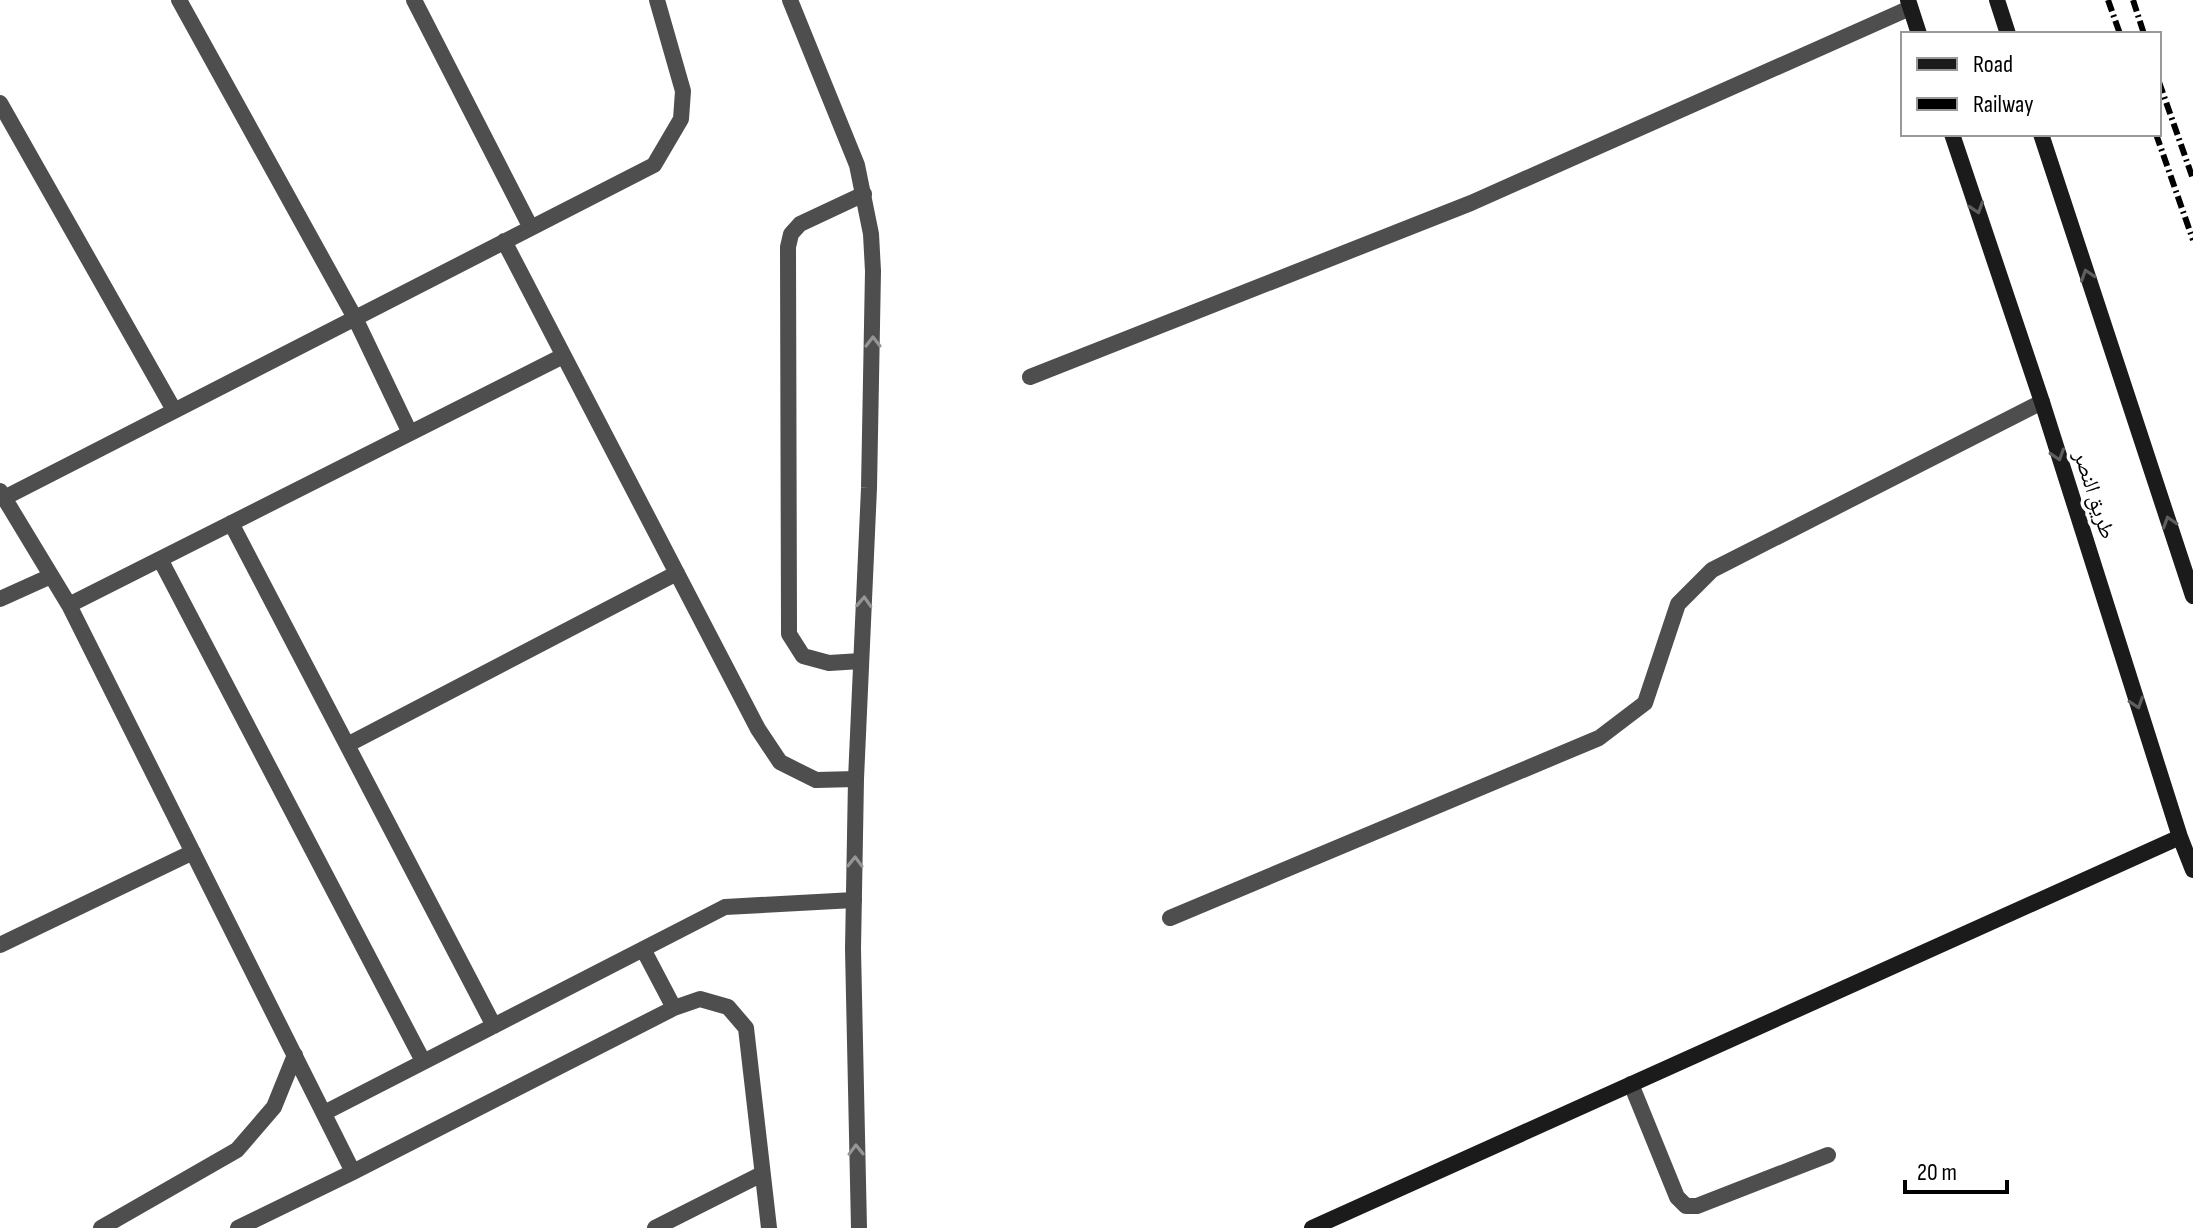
<svg xmlns="http://www.w3.org/2000/svg" width="2193" height="1228" font-family="'Sofia Sans Condensed','Noto Naskh Arabic',sans-serif">
  <style>
    .lines { fill: none; stroke-linecap: round; stroke-linejoin: round }
    .service { stroke: #4e4e4e; stroke-width: 16 }
    .minor { stroke: #4e4e4e; stroke-width: 16 }
    .secondary { stroke: #1b1b1b; stroke-width: 16 }
    .rail { stroke: #000; stroke-width: 6; stroke-dasharray: 12 4 2 4; stroke-linecap: butt }
    .oneway { stroke: #5f5f5f }
    .oneway2 { stroke: #959595 }
    .labels { text-anchor: middle; dominant-baseline: central; stroke-width: 7; stroke-linejoin: round; paint-order: stroke }
    .street-label { font-size: 22px; fill: #000; stroke: #fff }
  </style>
  <rect width="100%" height="100%" fill="#fff"/>
  <g class="lines">
    <path class="service" d="M179 0 355 318 410 433
      M414 0 531 228
      M0 103 174 410
      M504 241 758 729 780 762 816 780 856 779
      M1030 377 1471 203 1910 8
      M0 491 69 605 353 1172
      M4 498 654 165 681 119 683 91 657 0
      M231 523 494 1026
      M160 559 423 1061
      M0 599 51 576
      M69 605 563 356
      M861 661 829 663 803 656 789 634 788 247 791 234 800 224 864 194
      M347 745 677 573
      M1170 918 1599 738 1645 703 1678 604 1712 570 2042 402
      M0 945 193 852
      M643 949 674 1008
      M1631 1084 1677 1197 1686 1206H1697L1828 1155
      M324 1113 725 907 854 900
      M101 1228 237 1150 274 1107 295 1055
      M238 1228 353 1172 674 1008 700 999 728 1007 746 1028 769 1228
      M655 1228 762 1174"/>
    <path class="minor" d="M790 0 857 165 871 234 873 271 869 488 856 779 853 949 859 1228"/>
    <path class="secondary" d="M1908 0 1919 34
      M1997 0 2008 34
      M1952 134 2042 402 2180 837 2193 870
      M2041 134 2193 596
      M1312 1228 2180 837"/>
    <path class="rail" d="M2108 0 2120 34
      M2133 0 2144 34
      M2159 82 2193 179
      M2156 134 2193 240"/>
  </g>
  <defs><path id="oneway-chevron" d="M-2-3.5L2.5 0L-2 3.5" fill="none" stroke-width="1.6" stroke-linecap="round" stroke-linejoin="round" transform="scale(2)"/></defs>
  <g class="oneway">
    <use href="#oneway-chevron" transform="translate(1977 208) rotate(72)"/>
    <use href="#oneway-chevron" transform="translate(2087 275) rotate(-108)"/>
    <use href="#oneway-chevron" transform="translate(2058 455) rotate(72)"/>
    <use href="#oneway-chevron" transform="translate(2169 522) rotate(-108)"/>
    <use href="#oneway-chevron" transform="translate(2137 703) rotate(72)"/>
  </g>
  <g class="oneway2">
    <use href="#oneway-chevron" transform="translate(873 342) rotate(-90)"/>
    <use href="#oneway-chevron" transform="translate(864 602) rotate(-87)"/>
    <use href="#oneway-chevron" transform="translate(855 862) rotate(-89)"/>
    <use href="#oneway-chevron" transform="translate(856 1150) rotate(-91)"/>
  </g>
  <g class="labels">
    <g class="street-label">
      <text transform="translate(2094 495) rotate(72)">طريق النصر</text>
    </g>
  </g>
  <rect x="1901" y="32" width="260" height="104" fill="#ffffff" stroke="#999999" stroke-width="2"/>
  <rect x="1917" y="58" width="40" height="12" fill="#1b1b1b" stroke="#999999" stroke-width="2"/>
  <text x="1973" y="72" font-size="24" fill="#000000">Road</text>
  <rect x="1917" y="98" width="40" height="12" fill="#000000" stroke="#999999" stroke-width="2"/>
  <text x="1973" y="112" font-size="24" fill="#000000">Railway</text>
  <path d="M1905 1180v12h102v-12" fill="none" stroke="#000000" stroke-width="4"/>
  <text x="1917" y="1180" font-size="24" fill="#000000" stroke="#ffffff" stroke-width="6" paint-order="stroke">20 m</text>
</svg>
